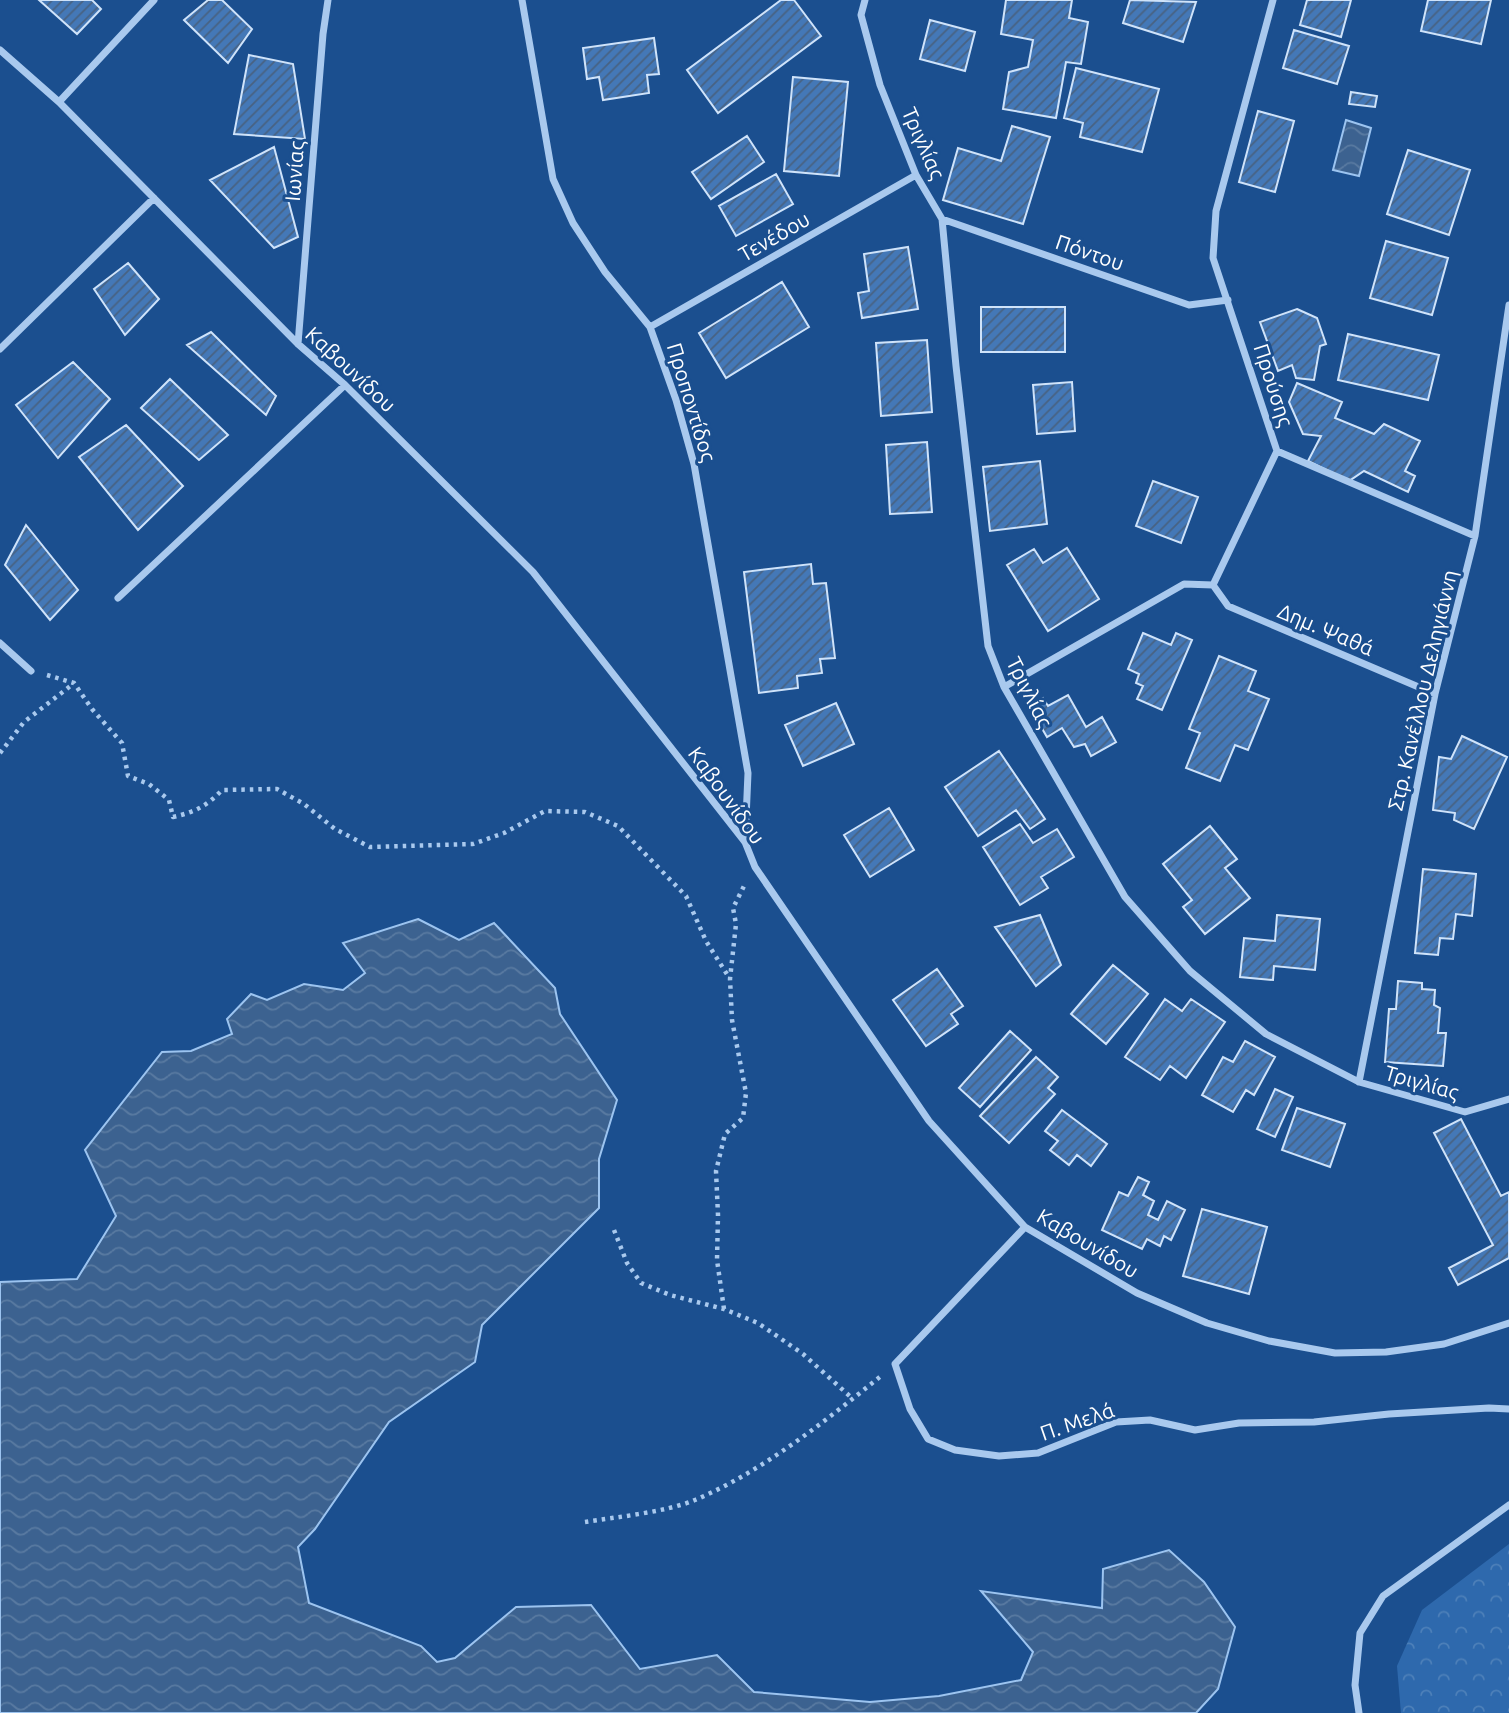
<svg xmlns="http://www.w3.org/2000/svg" width="1509" height="1713" font-family="Ubuntu,sans-serif">
  <style>
    .forest { fill: url(#forest-crowns) }
    .water { fill: url(#water-waves); stroke: #9cc4f0; stroke-width: 2 }
    .building { fill: url(#building-hatch); stroke: #cfe3fa; stroke-width: 2 }
    .lines { fill: none; stroke-linecap: round; stroke-linejoin: round }
    .path { stroke: #a9c9ee; stroke-width: 4.5; stroke-dasharray: 3.5 5; stroke-linecap: butt }
    .street { stroke: #a9c9ee; stroke-width: 7 }
    .labels { text-anchor: middle; dominant-baseline: central; stroke-width: 6; stroke-linejoin: round; paint-order: stroke }
    .street-label { font-size: 21px; fill: #fff; stroke: #1b4f8f }
  </style>
  <defs>
    <pattern id="forest-crowns" width="20" height="18" patternUnits="userSpaceOnUse" patternTransform="scale(1.75)"><rect width="20" height="18" fill="#2e69ad"/><path d="M2 6a3 3 0 1 1 6 0M12 15a3 3 0 1 1 6 0" fill="none" stroke="#4d80b9"/></pattern>
    <pattern id="water-waves" width="16" height="10" patternUnits="userSpaceOnUse" patternTransform="scale(1.75)"><rect width="16" height="10" fill="#3c6290"/><path d="M0 5q4-4 8 0t8 0" fill="none" stroke="#597aa1"/></pattern>
    <pattern id="building-hatch" width="6" height="6" patternUnits="userSpaceOnUse" patternTransform="scale(1.75)"><rect width="6" height="6" fill="#4478b7"/><path d="M-1 1l2-2M0 6l6-6M5 7l2-2" fill="none" stroke="#486282"/></pattern>
  </defs>
  <rect width="100%" height="100%" fill="#1b4f8f"/>
  <path class="forest" d="M1509 1544V1713H1401L1397 1666 1422 1610Z"/>
  <path class="water" d="M1346 120 1371 128 1359 176 1333 170Z
    M418 919 459 940 494 923 555 988 560 1014 617 1100 599 1159V1208L482 1325 475 1362 389 1422 315 1529 298 1547 309 1603 421 1646 437 1662 455 1658 516 1607 591 1605 640 1669 717 1655 754 1692 870 1702 939 1696 1021 1680 1033 1652 981 1591 1102 1608 1103 1569 1169 1550 1204 1582 1235 1627 1218 1689 1196 1713H0V1282L77 1279 116 1216 85 1150 162 1052 191 1051 232 1034 227 1019 251 994 267 1000 304 984 343 990 365 973 343 943Z"/>
  <path class="building" d="M39 0H92L101 9 77 34Z
    M208 0H222L252 29 228 63 184 20Z
    M781 0H794L821 36 718 113 687 70Z
    M1006 0H1072L1069 18 1088 22 1081 64 1066 62 1056 118 1003 109 1009 72 1028 67 1033 40 1001 34Z
    M1130 0 1196 2 1183 42 1123 23Z
    M1307 0H1351L1341 37 1300 25Z
    M1428 0H1491L1481 44 1421 31Z
    M930 20 975 32 965 71 920 59Z
    M1294 30 1349 46 1337 84 1283 68Z
    M654 38 659 74 647 75 649 93 603 100 599 77 587 79 583 48Z
    M249 55 293 64 305 139 234 134Z
    M1076 68 1159 89 1142 152 1080 137 1083 123 1064 118Z
    M793 77 848 82 839 176 784 171Z
    M1351 92 1377 96 1375 107 1349 104Z
    M1258 111 1294 121 1275 192 1239 182Z
    M1012 126 1050 137 1023 224 943 200 958 148 1001 161Z
    M747 136 764 162 711 199 692 172Z
    M274 147 298 237 274 248 210 180Z
    M1408 150 1470 170 1449 235 1387 214Z
    M776 174 793 204 736 236 719 206Z
    M1386 241 1448 258 1432 315 1370 298Z
    M908 247 918 309 862 318 858 293 869 291 864 254Z
    M128 263 159 299 125 335 94 289Z
    M782 282 809 327 726 378 699 333Z
    M981 307H1065V352H981Z
    M1297 309 1317 318 1326 344 1320 346 1314 380 1296 378 1292 365 1278 371 1260 322Z
    M211 332 276 396 266 415 187 345Z
    M1348 334 1439 355 1428 400 1338 380Z
    M927 340 932 412 881 416 876 343Z
    M73 362 110 399 58 458 16 405Z
    M170 379 228 435 199 460 141 408Z
    M1072 382 1075 431 1037 434 1033 385Z
    M1297 383 1342 402 1335 418 1374 434 1384 424 1420 441 1405 471 1415 476 1408 492 1364 471 1349 481 1308 461 1321 436 1303 434 1289 402Z
    M126 425 183 486 138 530 79 457Z
    M927 442 932 512 890 514 886 445Z
    M1040 461 1047 524 990 531 983 467Z
    M1153 481 1198 497 1181 543 1136 526Z
    M26 525 78 590 50 620 5 565Z
    M1067 548 1099 599 1048 631 1007 565 1034 549 1043 563Z
    M811 564 813 584 826 583 835 658 820 659 822 673 797 676 798 688 759 693 744 572Z
    M1143 633 1171 645 1176 633 1192 640 1162 710 1137 699 1143 686 1136 683 1139 674 1128 669Z
    M1219 656 1256 671 1248 691 1269 699 1248 750 1235 745 1220 781 1186 768 1200 733 1189 729Z
    M1068 695 1086 727 1102 717 1116 742 1091 756 1085 744 1074 747 1062 728 1047 737 1029 706 1043 698 1048 706Z
    M836 703 854 744 803 766 785 725Z
    M1462 736 1507 757 1474 829 1454 820 1455 813 1433 810 1439 757 1451 759Z
    M999 751 1045 819 1030 829 1016 810 978 836 945 787Z
    M889 808 914 850 870 877 844 835Z
    M1020 824 1033 843 1057 829 1074 857 1041 877 1048 888 1020 905 983 847Z
    M1210 826 1237 859 1225 868 1250 898 1205 934 1183 907 1192 900 1163 864Z
    M1423 869 1476 874 1472 916 1456 914 1453 939 1440 938 1438 955 1415 953Z
    M1040 915 1061 965 1036 986 995 927Z
    M1277 915 1320 919 1315 970 1274 966 1273 980 1240 977 1244 938 1275 941Z
    M1113 965 1148 994 1106 1044 1071 1014Z
    M937 969 963 1006 951 1014 958 1024 926 1046 893 1000Z
    M1398 981 1422 983V989L1435 990 1434 1005 1440 1008 1438 1033H1446L1443 1066 1385 1062 1389 1009H1396Z
    M1165 999 1182 1011 1191 999 1225 1022 1186 1078 1170 1066 1160 1080 1125 1057Z
    M1010 1031 1031 1050 980 1107 959 1088Z
    M1245 1041 1275 1057 1254 1095 1246 1090 1233 1112 1202 1095 1223 1057 1233 1062Z
    M1036 1057 1058 1077 1048 1088 1055 1094 1009 1143 980 1116Z
    M1275 1089 1293 1097 1275 1137 1257 1129Z
    M1297 1108 1345 1124 1330 1167 1282 1150Z
    M1062 1110 1107 1144 1091 1166 1077 1155 1069 1165 1050 1150 1058 1141 1045 1131Z
    M1461 1119 1501 1196 1509 1192V1258L1458 1285 1449 1268 1493 1245 1434 1133Z
    M1138 1177 1149 1182 1143 1195 1154 1201 1148 1215 1158 1220 1167 1201 1185 1210 1171 1240 1164 1236 1160 1246 1147 1239 1142 1249 1102 1230 1119 1192 1128 1196Z
    M1202 1209 1267 1227 1249 1294 1183 1276Z"/>
  <g class="lines">
    <path class="path" d="M47 675 74 683 92 709 122 743 128 776 149 784 169 800 173 817C195 812 207 806 222 790L277 789 304 804 335 829 370 847 473 844 504 833 545 811 585 812 618 826 686 896 706 941 730 979
      M0 753 24 722 73 684
      M614 1230 627 1263 641 1283 670 1295 724 1309 758 1323 803 1354 853 1399
      M724 1309 717 1260 718 1215 716 1171 725 1134 743 1118 746 1093 732 1020 730 979 736 924 733 908 745 884
      M585 1522C617 1517 666 1512 695 1500 763 1471 824 1422 881 1376"/>
    <path class="street" d="M522 0 553 179 573 223 605 272 650 327 676 400 694 464 748 773 745 842
      M865 0 861 15 880 85 916 175 942 219 956 366 988 646 1004 687 1125 897 1190 971 1266 1034 1359 1082 1465 1112 1509 1099
      M0 50 59 102 298 344 345 385 533 572 745 842 755 867 929 1121 1025 1227 1137 1293 1207 1323 1269 1341 1335 1353 1386 1352 1444 1344 1509 1323
      M59 102 154 0
      M942 219 1189 305 1228 300
      M650 327 916 175
      M298 344 323 34 328 0
      M0 349 154 198
      M1277 451 1475 536
      M1213 585 1228 606 1435 694
      M118 598 345 385
      M0 643 31 671
      M1004 687 1184 584 1213 585 1277 451 1213 258 1216 211 1273 0
      M1359 1082 1435 694 1475 536 1509 305
      M1025 1227 895 1364 910 1409 928 1439 955 1450 999 1456 1038 1453 1116 1422 1150 1420 1195 1430 1239 1423 1314 1422 1389 1414 1489 1408 1509 1409
      M1359 1713 1355 1685 1360 1633 1383 1596 1509 1505"/>
  </g>
  <g class="labels">
    <g class="street-label">
      <text transform="translate(924 143) rotate(66)">Τριγλίας</text>
      <text transform="translate(294 171) rotate(-86)">Ιωνίας</text>
      <text transform="translate(774 236) rotate(-30)">Τενέδου</text>
      <text transform="translate(1090 252) rotate(19)">Πόντου</text>
      <text transform="translate(351 369) rotate(43)">Καβουνίδου</text>
      <text transform="translate(1274 385) rotate(72)">Προύσης</text>
      <text transform="translate(692 402) rotate(73)">Προποντίδος</text>
      <text transform="translate(1326 629) rotate(23)">Δημ. Ψαθά</text>
      <text transform="translate(1422 690) rotate(-77)">Στρ. Κανέλλου Δεληγιάννη</text>
      <text transform="translate(1030 692) rotate(63)">Τριγλίας</text>
      <text transform="translate(727 795) rotate(54)">Καβουνίδου</text>
      <text transform="translate(1422 1082) rotate(16)">Τριγλίας</text>
      <text transform="translate(1088 1243) rotate(31)">Καβουνίδου</text>
      <text transform="translate(1077 1421) rotate(-19)">Π. Μελά</text>
    </g>
  </g>
</svg>
